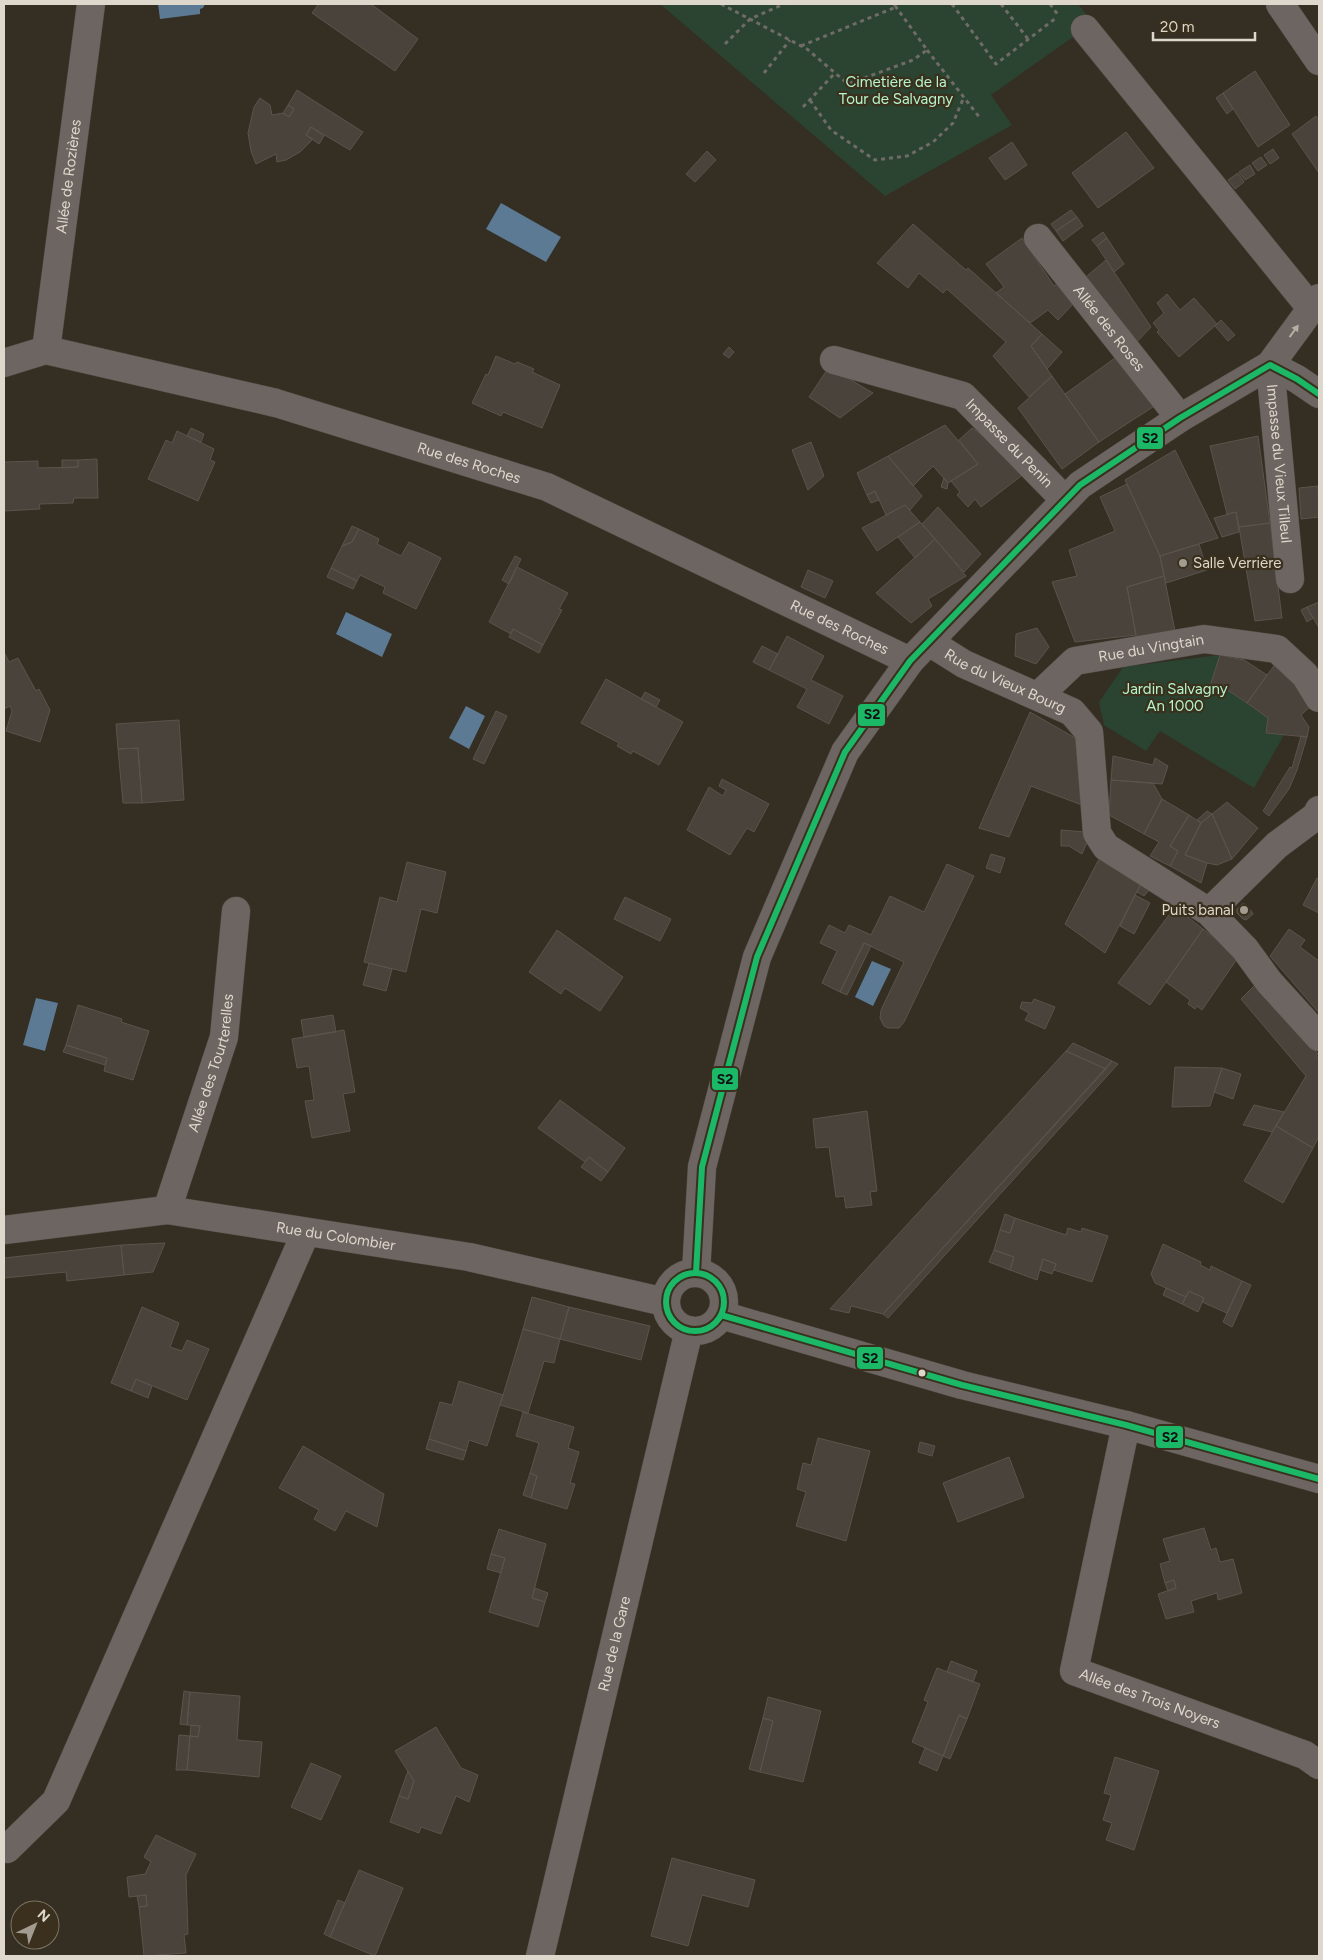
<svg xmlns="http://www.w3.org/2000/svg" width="1323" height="1960" font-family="Figtree,sans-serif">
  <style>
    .green { fill: #2a4431 }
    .water { fill: #5c7a93 }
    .building { fill: #49433b; stroke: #5a544c }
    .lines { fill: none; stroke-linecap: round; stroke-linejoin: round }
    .minor-casing { stroke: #514c43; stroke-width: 29 }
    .path { stroke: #706b67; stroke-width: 3; stroke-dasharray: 4 4; stroke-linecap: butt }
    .minor { stroke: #6d6562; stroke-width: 28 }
    .bus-1-casing { stroke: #3a301d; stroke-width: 10 }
    .bus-1 { stroke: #1ab867; stroke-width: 6 }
    .oneway { fill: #b6afa6 }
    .poi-dot { fill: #a29c90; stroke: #3a301d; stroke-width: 2 }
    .bus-dot { fill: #ded7cb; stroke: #3a301d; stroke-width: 2 }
    .labels { text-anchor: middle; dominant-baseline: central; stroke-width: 4.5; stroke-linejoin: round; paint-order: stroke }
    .park-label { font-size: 15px; fill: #b4f5c9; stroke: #3a301d }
    .street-label { font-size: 15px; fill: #ded7cb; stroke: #3a301d }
    .poi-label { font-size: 15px; fill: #ded7cb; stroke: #3a301d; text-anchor: start }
    .line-badge { stroke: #3a301d; stroke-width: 2 }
    .pale-badge-label { font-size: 14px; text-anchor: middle; font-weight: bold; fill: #111 }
  </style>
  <rect width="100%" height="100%" fill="#342e23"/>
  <path class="green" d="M660 4H1078L1093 23 991 95 1012 125 885 196Z
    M1220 655 1210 686 1229 691 1268 718 1266 733 1284 735 1254 788 1160 731 1146 751 1104 725 1099 702 1123 667Z"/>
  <path class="water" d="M158 4H205L203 8 200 9V14L160 19Z
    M501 203 561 237 546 262 486 229Z
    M346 612 392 634 382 657 336 634Z
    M466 706 485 716 469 749 449 738Z
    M872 961 891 969 873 1006 855 997Z
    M36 998 58 1003 45 1051 23 1045Z"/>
  <path class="building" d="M316 4H371L418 39 395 71 312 13 318 5Z
    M1255 71 1290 125 1258 147 1223 93Z
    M297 90 363 132 350 150 311 127 306 135 313 139 300 152 286 160 277 162 276 154 256 164 251 151 248 133 254 107 260 98 270 105 272 115 283 113 289 117 294 109 288 105Z
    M1223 93 1233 109 1227 114 1216 98Z
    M288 105 294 109 289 117 283 113Z
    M1316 116 1319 120V173L1292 134Z
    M311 127 324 136 319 144 306 135Z
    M1126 132 1154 168 1098 208 1072 173Z
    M1012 142 1027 165 1005 180 989 158Z
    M1273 149 1279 158 1270 164 1264 155Z
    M707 151 716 160 695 182 686 174Z
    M1261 157 1267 165 1258 171 1252 163Z
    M1250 165 1255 174 1245 180 1239 172Z
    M1238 173 1244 182 1235 189 1228 180Z
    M1071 210 1077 217 1056 231 1051 224Z
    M1077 217 1083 226 1063 241 1056 231Z
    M913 224 966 270 968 268 1042 334 1031 346 1052 376 1029 397 993 356 1006 342 947 289 943 293 919 273 908 288 877 263Z
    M1103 232 1107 238 1097 246 1092 240Z
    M1022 238 1054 286 1058 283 1075 302 1058 320 1048 310 1030 323 996 293 1004 287 986 264Z
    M1107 238 1124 264 1114 272 1097 246Z
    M1106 260 1151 327 1134 345 1081 281Z
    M1167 294 1180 310 1194 298 1217 324 1179 357 1157 332 1159 330 1153 323 1164 313 1157 303Z
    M1221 320 1235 335 1228 341 1215 326Z
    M1042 334 1062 352 1047 369 1031 346Z
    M729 347 734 352 729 358 723 354Z
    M1122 353 1162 401 1099 442 1065 394Z
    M496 356 515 364 517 362 534 369 532 372 560 385 542 428 503 412 501 416 472 403 486 374 488 375Z
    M829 367 873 393 840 418 809 397Z
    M1052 376 1099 442 1062 469 1018 408Z
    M945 425 978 464 948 483 933 466 913 486 888 456Z
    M191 428 204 434 201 442 187 436Z
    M972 428 1007 452 1025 473 981 507 975 499 968 507 957 495 960 492 951 481 978 464 959 440Z
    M177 431 214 449 210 460 215 462 198 501 148 479 166 440 172 443Z
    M1258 436 1270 523 1239 527 1236 512 1227 514 1210 446Z
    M811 442 824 476 808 490 792 450Z
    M1175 450 1218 538 1160 556 1125 480Z
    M888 456 922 496 910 510 905 505 886 515 875 491 867 495 857 473Z
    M97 459 98 498H74L73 503 39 504 40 509 4 511V462L38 461V468L78 467V460Z
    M62 460H78V467L62 468Z
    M944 478 948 483 947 489 941 487Z
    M1127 484 1160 556 1164 576 1127 587 1136 635 1075 642 1052 582 1077 576 1069 550 1115 531 1100 497Z
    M1318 486 1319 517 1301 519 1299 488Z
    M875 491 879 500 871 503 867 495Z
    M905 505 920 522 877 551 862 528Z
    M938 507 981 554 964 572 922 524Z
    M1236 512 1239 532 1222 537 1214 518Z
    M920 522 935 539 915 558 898 537Z
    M1270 523 1282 618 1255 621 1239 527Z
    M352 526 359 529 352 542 342 546Z
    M359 529 379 539 377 544 401 556 409 542 441 558 416 609 383 593 385 587 360 575 357 581 331 568 342 546 352 542Z
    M935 539 966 576 928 599 932 606 911 623 876 593Z
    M1199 544 1207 570 1166 583 1160 556Z
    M515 556 521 559 509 584 502 580Z
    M517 567 568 593 559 609 562 610 543 645 513 629 511 634 489 622Z
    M331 568 357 581 353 589 327 577Z
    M808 570 833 581 825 598 801 587Z
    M1164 576 1175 631 1137 640 1127 587Z
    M1319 602V628L1307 607Z
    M1307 607 1313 618 1307 622 1301 610Z
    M1037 628 1049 647 1036 664 1015 656 1016 634Z
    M513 629 543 645 539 653 509 637Z
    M787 636 824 656 811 680 843 696 829 724 797 707 807 689 769 670Z
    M762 646 778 654 769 670 753 662Z
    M4 652 9 662 18 658 36 691 39 689 50 710 40 742 6 731 12 711 10 706 4 709Z
    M1220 655 1244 660 1267 675 1247 703 1229 691 1210 686Z
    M1276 663 1296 681 1312 705 1301 715 1309 727 1307 737 1266 733 1268 718 1247 703Z
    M606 679 683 722 659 765 633 751 631 754 617 746 619 743 581 723Z
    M645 692 660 700 656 707 641 699Z
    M496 711 507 716 484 764 473 759Z
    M1030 712 1077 739 1082 805 1031 786 1009 837 979 828Z
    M179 720 184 800 142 803 138 748 118 749 116 724Z
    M1301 736 1307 737 1297 770 1289 789 1269 816 1263 811 1290 767 1292 768Z
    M138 748 142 803H123L118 749Z
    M1113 756 1153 765 1155 758 1168 766 1162 784 1111 780Z
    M722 779 769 804 754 832 747 828 730 855 687 830 709 787 723 796 726 790 719 786Z
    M1111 780 1153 783 1162 799 1144 834 1109 815Z
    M1162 799 1189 815 1170 846 1178 851 1170 866 1150 856 1159 842 1144 834Z
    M1227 802 1258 828 1232 859 1212 814Z
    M1207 811 1212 814 1201 823 1197 820Z
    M1212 814 1232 859 1217 865 1207 863 1185 855 1201 823Z
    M1189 815 1201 823 1185 855 1207 863 1201 883 1170 866 1178 851 1170 846Z
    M1061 830 1085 832 1088 840 1082 854 1069 846H1061Z
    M991 854 1005 858 1000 873 986 868Z
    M1099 859 1142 882 1105 953 1065 924Z
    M407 862 446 872 437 913 421 909 406 972 364 962 380 897 397 902Z
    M947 864 974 876 904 1022 899 1028H888L884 1026 880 1018 881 1010 904 962 864 943 840 992 822 983 837 951 820 943 829 925 845 933 849 925 871 935 890 896 924 912Z
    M1317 878 1319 879V913L1303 905Z
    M1142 882 1150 889 1144 896 1137 892Z
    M1135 895 1150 903 1134 934 1120 926Z
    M625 897 671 919 660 941 614 919Z
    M1242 904H1245L1252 912 1253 914 1246 920 1243 919 1237 913V909Z
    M1175 907 1203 929 1150 1005 1118 983Z
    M1203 929 1239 956 1202 1010 1197 1006 1195 1009 1188 1004 1190 1000 1166 982Z
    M1289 929 1305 940 1300 947 1319 961V1013L1270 956Z
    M557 930 623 977 600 1011 565 988 561 994 529 972Z
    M864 943 871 946 847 995 840 992Z
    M369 963 392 969 386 991 363 985Z
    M1257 983 1318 1054 1316 1056 1319 1058V1136L1313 1148 1276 1126 1306 1076 1241 999Z
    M1034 999 1055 1007 1045 1029 1025 1020 1029 1013 1020 1008 1022 1002 1032 1003Z
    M78 1005 122 1019 121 1022 149 1031 133 1080 104 1071 107 1058 66 1045Z
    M333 1015 336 1032 304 1037 301 1020Z
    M344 1030 355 1092 343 1094 350 1131 312 1138 305 1101 314 1100 309 1066 297 1068 292 1039Z
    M1073 1043 1112 1061 1106 1069 1066 1051Z
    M66 1045 107 1058 105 1065 63 1052Z
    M1066 1051 1106 1069 883 1314 851 1306 849 1313 830 1309Z
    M1112 1061 1118 1064 888 1318 883 1314Z
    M1175 1067 1222 1068 1210 1106 1172 1107Z
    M1222 1068 1241 1074 1233 1099 1214 1092Z
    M560 1100 625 1148 608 1172 589 1157 585 1162 538 1128Z
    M1254 1105 1284 1112 1272 1132 1243 1125Z
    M867 1111 877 1191 870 1192 872 1205 846 1208 844 1196 836 1197 829 1147 816 1148 813 1119Z
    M1276 1126 1313 1148 1283 1203 1244 1181Z
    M589 1157 608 1172 601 1181 581 1167Z
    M1005 1214 1015 1218 1010 1233 1000 1230Z
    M1015 1218 1066 1235 1068 1228 1081 1232 1082 1228 1108 1236 1092 1282 1054 1270 1056 1264 1043 1259 1037 1280 1010 1270 1014 1257 994 1250 1000 1230 1010 1233Z
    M165 1243 153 1272 124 1275 121 1245Z
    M1163 1244 1201 1262 1200 1265 1210 1270 1211 1266 1242 1281 1227 1313 1202 1302 1204 1298 1189 1291 1186 1297 1155 1283 1151 1274Z
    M121 1245 124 1275 67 1281 66 1272 4 1278V1258Z
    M994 1250 1014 1257 1010 1270 989 1262Z
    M1043 1259 1056 1264 1052 1274 1040 1270Z
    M1242 1281 1251 1285 1232 1327 1223 1322Z
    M1166 1288 1186 1297 1182 1304 1163 1295Z
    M1189 1291 1204 1298 1198 1312 1182 1304Z
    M532 1297 569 1307 560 1339 523 1329Z
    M142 1307 179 1323 170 1347 182 1351 187 1340 209 1349 187 1400 136 1379 131 1391 111 1383Z
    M569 1307 650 1326 641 1360 560 1339Z
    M523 1329 560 1339 554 1363 544 1361 528 1413 500 1405Z
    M136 1379 152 1386 148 1398 131 1391Z
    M459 1381 503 1395 487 1446 469 1440 466 1451 429 1439 440 1402 452 1405Z
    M523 1412 574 1427 568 1448 579 1452 570 1483 575 1484 567 1509 531 1498 537 1476 530 1473 539 1443 516 1436Z
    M818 1438 870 1451 846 1541 796 1526 806 1492 797 1489 803 1463 811 1465Z
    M429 1439 466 1451 463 1460 426 1449Z
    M920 1442 935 1446 932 1456 918 1452Z
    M303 1446 384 1494 377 1527 346 1511 335 1531 314 1519 319 1510 279 1488Z
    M1009 1457 1024 1497 958 1522 943 1483Z
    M530 1473 537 1476 531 1498 523 1495Z
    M1204 1528 1211 1550 1216 1548 1220 1562 1233 1559 1242 1593 1218 1600 1217 1593 1191 1601 1194 1612 1166 1619 1158 1594 1176 1588 1174 1580 1165 1583 1160 1564 1170 1561 1163 1539Z
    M499 1529 546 1544 532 1598 545 1602 538 1627 489 1612 505 1558 491 1554Z
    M491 1554 505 1558 501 1573 487 1569Z
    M1174 1580 1176 1588 1168 1591 1165 1583Z
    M535 1588 548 1593 545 1602 532 1598Z
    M951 1661 977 1671 973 1682 947 1672Z
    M937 1668 980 1684 967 1719 959 1715 943 1756 912 1742 928 1702 924 1700Z
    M184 1691 190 1692 187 1725 180 1724Z
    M190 1692 240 1696 237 1740 262 1742 259 1777 187 1770 190 1736 198 1737 200 1726 187 1725Z
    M768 1697 821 1711 803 1782 760 1772 773 1721 763 1718Z
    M959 1715 967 1719 950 1759 943 1756Z
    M763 1718 773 1721 760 1772 749 1769Z
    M191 1725 200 1726 198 1737 190 1736Z
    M436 1727 461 1768 478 1775 469 1802 456 1796 441 1834 421 1827 419 1833 390 1822 399 1796 408 1799 414 1781 395 1751Z
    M179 1735 190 1736 187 1770H176Z
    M925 1748 943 1756 937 1771 919 1763Z
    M1115 1757 1159 1771 1134 1850 1106 1840 1112 1823 1103 1820 1111 1795 1104 1793Z
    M311 1763 341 1776 321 1820 291 1807Z
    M408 1771 414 1781 408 1799 399 1796Z
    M156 1835 196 1854 186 1875 188 1934 184 1935 186 1953 144 1956 139 1907 147 1906 146 1895 129 1897 127 1877 145 1874 151 1862 144 1857Z
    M672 1858 755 1880 748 1907 702 1895 688 1946 651 1936Z
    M359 1870 403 1888 375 1956 330 1937Z
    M146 1895 147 1906 139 1907 137 1896Z
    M338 1900 345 1903 330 1937 324 1934Z"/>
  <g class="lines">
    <defs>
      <g id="minor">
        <path d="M1280 4 1319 61"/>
        <path d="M1085 29 1311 308"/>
        <path id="s1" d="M1038 238 1180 418"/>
        <path id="s2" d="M46 350 91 4"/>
        <path id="s3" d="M834 360 963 396 1065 500"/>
        <path id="s4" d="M4 363 46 350 276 403 547 487 910 661"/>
        <path id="s5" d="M1270 365 1290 579"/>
        <path d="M1270 365 1297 379 1319 394"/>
        <path id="s6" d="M929 642 964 664 1072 712 1089 732 1097 833 1106 847 1209 912 1245 949 1269 982 1319 1037"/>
        <path id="s7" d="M1038 696 1075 661 1204 639 1277 649 1305 675 1319 698"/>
        <path d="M1209 912 1277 845 1316 816 1319 810"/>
        <path id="s8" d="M167 1210 224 1037 236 911"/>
        <path id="s9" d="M4 1230 167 1210 469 1257 665 1302"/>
        <path d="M696 1273 702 1167 757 957 845 752 910 661 1080 485 1180 418 1270 365 1319 298"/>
        <circle cx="695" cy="1302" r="29"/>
        <path d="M721 1315 962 1385 1126 1425 1319 1479"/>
        <path id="s10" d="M1126 1425 1074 1671 1305 1755 1319 1765"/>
        <path d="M7 1849 56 1801 306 1232"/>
        <path id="s11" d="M540 1956 689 1330"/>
      </g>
    </defs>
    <use href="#minor" class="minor-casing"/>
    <path class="path" d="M721 4 807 49 848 84 913 60 927 50 896 7 900 4
      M952 4 996 64 1056 18
      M1001 4 1028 39
      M1050 4 1058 15
      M725 44 750 19 784 4
      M801 46 896 7 894 4
      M927 50 980 118
      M764 73 790 40
      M810 100 831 130 875 160 907 156 933 142 953 123 964 97
      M803 107 835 73"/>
    <use href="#minor" class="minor"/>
    <defs>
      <path id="bus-1" d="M696 1273 702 1167 757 957 845 752 910 661 1080 485 1180 418 1270 365 1297 379 1319 394
        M666 1302a29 29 0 1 1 58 0a29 29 0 1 1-58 0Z
        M721 1315 962 1385 1126 1425 1319 1479"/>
    </defs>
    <use href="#bus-1" class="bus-1-casing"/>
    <use href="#bus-1" class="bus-1"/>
  </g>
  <defs><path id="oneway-solid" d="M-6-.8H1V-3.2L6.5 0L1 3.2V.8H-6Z" transform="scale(1.25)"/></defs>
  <use class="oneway" href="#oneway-solid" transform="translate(1294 331) rotate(-54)"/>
  <g class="poi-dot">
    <circle cx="1183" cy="563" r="5"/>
    <circle cx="1244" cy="910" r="5"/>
  </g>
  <circle class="bus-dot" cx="922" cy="1373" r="4.5"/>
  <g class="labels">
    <g class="park-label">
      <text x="896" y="82">Cimetière de la<tspan x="896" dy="17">Tour de Salvagny</tspan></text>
      <text x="1175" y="689">Jardin Salvagny<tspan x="1175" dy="17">An 1000</tspan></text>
    </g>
    <g class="street-label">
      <text stroke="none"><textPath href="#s2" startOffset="175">Allée de Rozières</textPath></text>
      <text stroke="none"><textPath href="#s1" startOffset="115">Allée des Roses</textPath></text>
      <text stroke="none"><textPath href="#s3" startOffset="200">Impasse du Penin</textPath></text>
      <text stroke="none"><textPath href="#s4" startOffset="482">Rue des Roches</textPath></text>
      <text stroke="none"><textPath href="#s5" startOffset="99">Impasse du Vieux Tilleul</textPath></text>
      <text stroke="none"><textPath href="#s4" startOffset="888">Rue des Roches</textPath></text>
      <text stroke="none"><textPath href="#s7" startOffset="128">Rue du Vingtain</textPath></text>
      <text stroke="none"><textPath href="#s6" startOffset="86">Rue du Vieux Bourg</textPath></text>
      <text stroke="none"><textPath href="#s8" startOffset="154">Allée des Tourterelles</textPath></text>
      <text stroke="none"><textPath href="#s9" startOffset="335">Rue du Colombier</textPath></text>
      <text stroke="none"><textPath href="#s11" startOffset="321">Rue de la Gare</textPath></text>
      <text stroke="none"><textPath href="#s10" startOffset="332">Allée des Trois Noyers</textPath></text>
    </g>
    <g class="poi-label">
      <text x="1193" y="563">Salle Verrière</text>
      <text x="1234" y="910" text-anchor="end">Puits banal</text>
    </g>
  </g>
  <g class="line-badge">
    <rect x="1136" y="426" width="28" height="24" rx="5" fill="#1ab867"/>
    <rect x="857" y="703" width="29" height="24" rx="5" fill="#1ab867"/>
    <rect x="711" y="1067" width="28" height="24" rx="5" fill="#1ab867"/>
    <rect x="856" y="1346" width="28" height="24" rx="5" fill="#1ab867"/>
    <rect x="1155" y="1425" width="29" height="24" rx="5" fill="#1ab867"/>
  </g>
  <g class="pale-badge-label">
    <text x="1150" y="443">S2</text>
    <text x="872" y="719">S2</text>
    <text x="725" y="1084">S2</text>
    <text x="870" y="1363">S2</text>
    <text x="1170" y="1442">S2</text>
  </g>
  <rect width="1323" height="1960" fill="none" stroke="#ded7cb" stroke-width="10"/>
  <g transform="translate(35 1925) rotate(43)"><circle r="24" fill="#3a301d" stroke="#7c7363"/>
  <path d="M0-4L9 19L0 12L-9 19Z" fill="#a29c90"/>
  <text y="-8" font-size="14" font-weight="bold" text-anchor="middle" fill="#ded7cb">N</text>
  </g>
  <path d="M1153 32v8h102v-8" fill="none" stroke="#ded7cb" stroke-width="2.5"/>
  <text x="1160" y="32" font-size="15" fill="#ded7cb" stroke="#3a301d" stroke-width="4" paint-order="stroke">20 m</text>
</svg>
